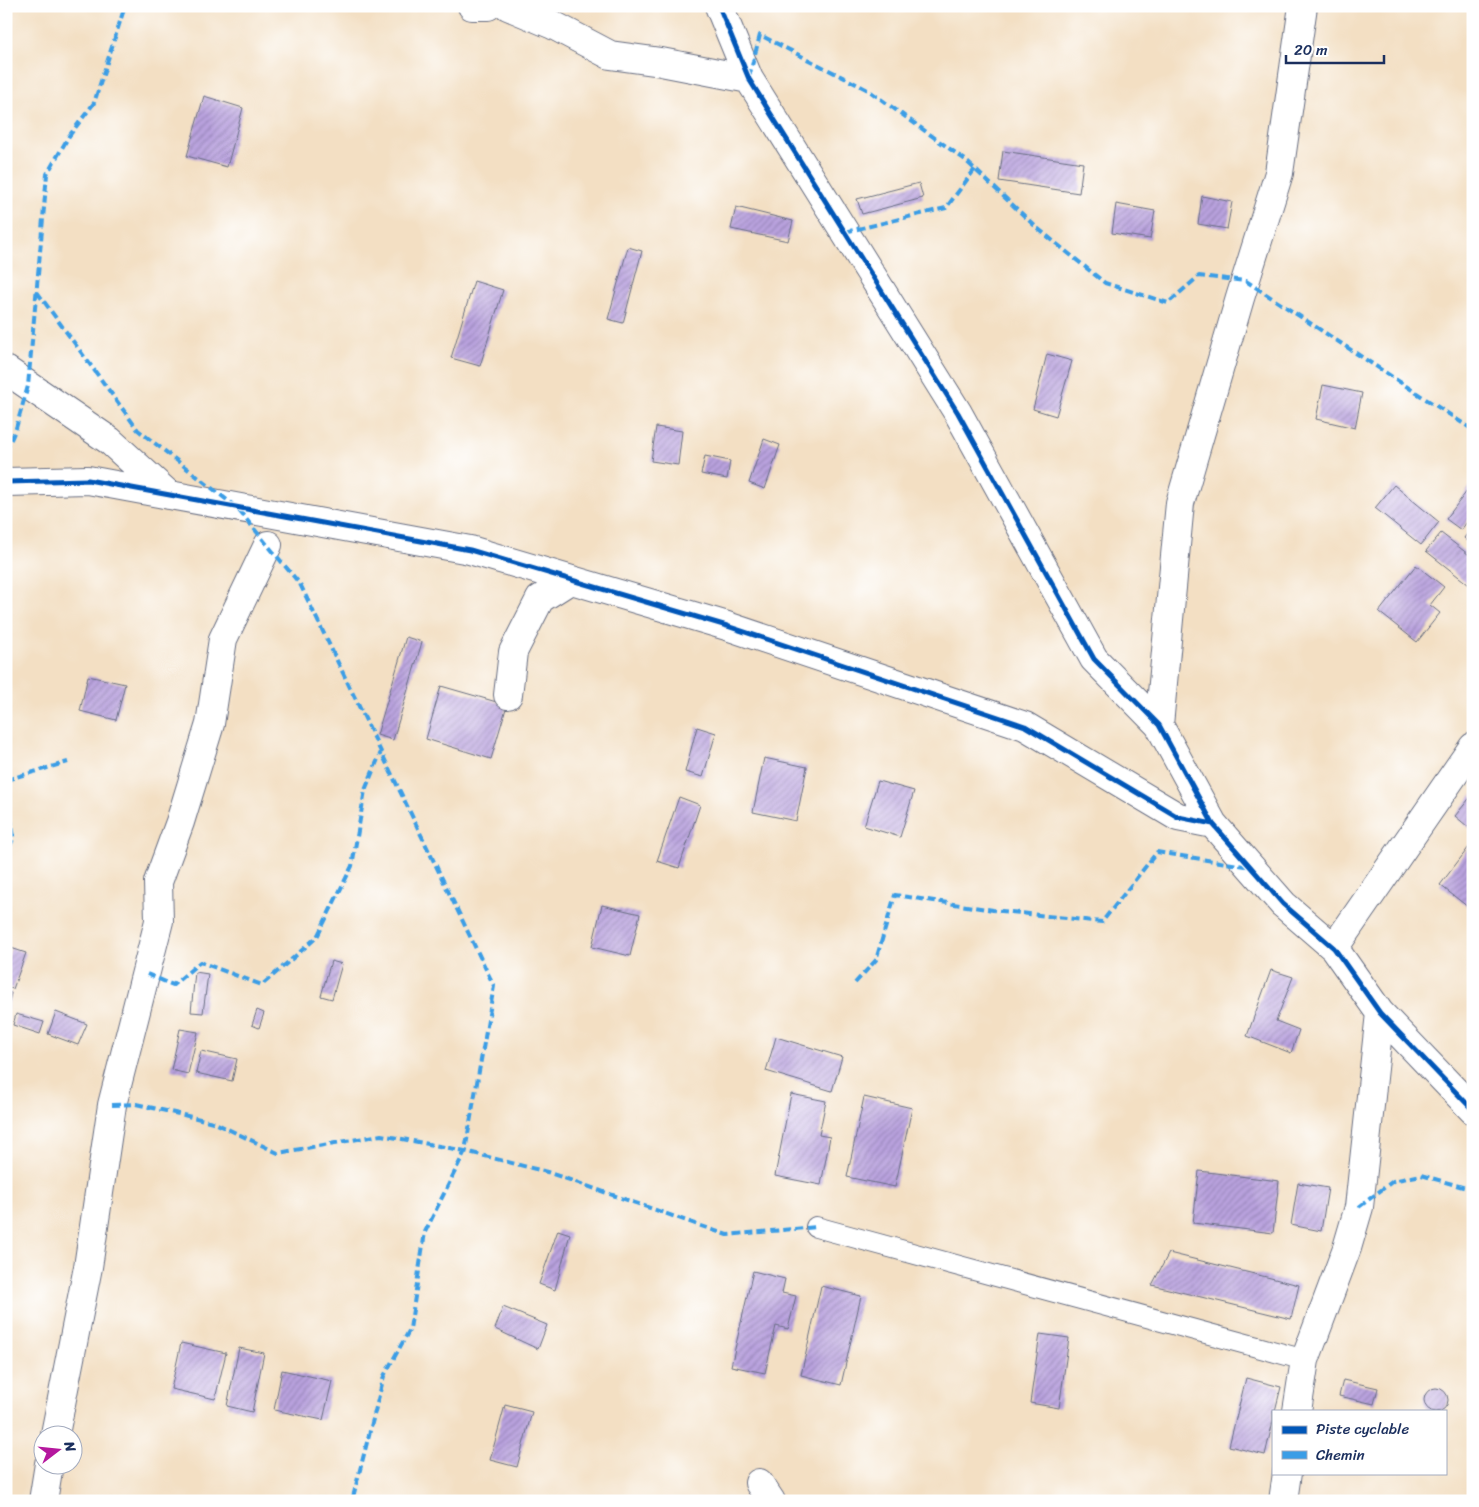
<svg xmlns="http://www.w3.org/2000/svg" width="1479" height="1507" font-family="Sriracha,sans-serif">
  <style>
    .building { fill: url(#building-hatch) }
    .lines { fill: none; stroke-linecap: round; stroke-linejoin: round }
    .service-casing { stroke: #676d81; stroke-width: 22 }
    .minor-casing { stroke: #676d81; stroke-width: 30 }
    .service { stroke: #fff; stroke-width: 20 }
    .minor { stroke: #fff; stroke-width: 28 }
    .quiet { stroke: #3b9de6; stroke-width: 4; stroke-dasharray: 8 4; stroke-linecap: butt }
    .cycleway-casing { stroke: #fff; stroke-width: 8 }
    .cycleway { stroke: #0057b8; stroke-width: 5 }
  </style>
  <defs>
    <pattern id="building-hatch" width="6" height="6" patternUnits="userSpaceOnUse" patternTransform="scale(1.25)"><rect width="6" height="6" fill="#b9a2de"/><path d="M-1 1l2-2M0 6l6-6M5 7l2-2" fill="none" stroke="#9684b7"/></pattern>
  </defs>
  <rect width="100%" height="100%" fill="#fff"/>
  <filter id="ink" filterUnits="userSpaceOnUse"><feTurbulence type="fractalNoise" baseFrequency=".02" numOctaves="2"/><feDisplacementMap in="SourceGraphic" scale="10" xChannelSelector="R" yChannelSelector="G"/><feConvolveMatrix kernelMatrix="1 2 1 2 8 2 1 2 1" color-interpolation-filters="sRGB"/></filter>
  <filter id="wash" filterUnits="userSpaceOnUse"><feTurbulence type="fractalNoise" baseFrequency=".0096" numOctaves="4" result="noise"/><feDisplacementMap in="SourceGraphic" scale="20" xChannelSelector="R" yChannelSelector="G"/><feGaussianBlur stdDeviation="1.12" result="paint"/><feColorMatrix in="noise" values="0 0 0 0 0 0 0 0 0 0 0 0 0 0 0 0 0 1.4 0 .05"/><feComposite in="paint" operator="in"/></filter>
  <g filter="url(#wash)">
    <rect width="100%" height="100%" fill="#f3dfc3"/>
    <g id="blocks">
      <path class="building" d="M204 96 243 108 227 167 187 156Z
        M1003 151 1083 163 1079 193 999 181Z
        M919 183 923 198 862 214 857 199Z
        M1202 196 1232 202 1227 229 1198 224Z
        M1116 204 1155 211 1150 239 1112 233Z
        M736 207 793 221 788 241 731 229Z
        M628 247 642 251 623 323 608 319Z
        M474 281 503 290 480 366 451 358Z
        M1047 354 1072 361 1056 416 1033 409Z
        M1323 385 1362 393 1355 428 1316 419Z
        M656 427 682 431 678 465 651 461Z
        M764 439 780 445 765 489 749 483Z
        M705 456 730 461 727 479 701 474Z
        M1473 483V514L1461 530 1446 519Z
        M1394 485 1439 522 1421 545 1375 508Z
        M1473 526V545L1464 538Z
        M1441 533 1473 558V588L1426 551Z
        M1416 565 1444 587 1430 605 1440 613 1417 642 1379 612Z
        M406 637 422 642 393 740 377 735Z
        M88 676 125 684 116 720 80 711Z
        M441 686 507 705 491 759 426 739Z
        M697 727 716 733 703 777 685 772Z
        M764 758 807 767 796 821 753 812Z
        M878 781 914 791 900 837 864 826Z
        M1473 794V831L1455 816Z
        M679 797 700 805 679 868 657 861Z
        M1469 847 1473 849V911L1440 885Z
        M602 905 640 914 630 956 592 947Z
        M11 948 26 953 13 989 6 987V962Z
        M331 961 342 964 332 999 321 996Z
        M1271 970 1293 977 1276 1021 1299 1030 1291 1053 1247 1036Z
        M195 972 208 974 203 1013 191 1012Z
        M6 992 11 993 7 1010H6Z
        M257 1010 264 1013 259 1028 252 1025Z
        M56 1012 87 1024 78 1045 48 1034Z
        M16 1014 44 1022 40 1034 13 1025Z
        M180 1029 198 1032 188 1074 171 1070Z
        M776 1037 842 1057 832 1091 766 1071Z
        M201 1051 237 1059 232 1081 196 1073Z
        M791 1094 826 1101 819 1135 830 1137 821 1185 775 1176Z
        M864 1097 912 1108 895 1187 847 1177Z
        M1199 1171 1279 1181 1273 1233 1193 1223Z
        M1298 1183 1328 1188 1321 1231 1291 1225Z
        M558 1230 570 1234 555 1290 539 1284Z
        M1169 1253 1299 1285 1291 1319 1152 1285Z
        M753 1271 785 1279 782 1293 796 1296 788 1329 776 1326 765 1373 731 1366Z
        M821 1286 861 1296 841 1385 801 1375Z
        M503 1307 547 1325 538 1349 495 1329Z
        M1040 1334 1069 1338 1059 1408 1030 1403Z
        M181 1343 226 1353 215 1399 171 1389Z
        M239 1348 264 1353 252 1412 227 1406Z
        M282 1370 332 1381 323 1420 274 1410Z
        M1246 1378 1281 1387 1275 1411H1273V1421L1265 1455 1229 1446Z
        M1343 1380 1378 1388 1374 1404 1339 1396Z
        M1424 1400a12 12 0 1 1 24 0a12 12 0 1 1-24 0Z
        M505 1405 532 1412 517 1467 490 1460Z"/>
    </g>
  </g>
  <g filter="url(#ink)">
    <use href="#blocks" fill-opacity="0" stroke="#676d81" stroke-width="1"/>
    <g class="lines">
      <defs>
        <path id="service" d="M816 1227 1305 1360"/>
        <path id="minor" d="M472 6H488
          M508 6 553 25 610 55 661 62 749 79
          M719 6 749 79 958 413 1094 659 1159 725 1213 824 1283 904 1334 948 1380 1013 1473 1110
          M6 370 110 441 169 495
          M6 482 88 480 470 550 727 626 1025 726 1178 817 1213 824
          M508 695 513 652 540 599 570 580
          M1159 725 1180 503 1240 298 1279 173 1303 6
          M1334 948 1473 747
          M1297 1411 1305 1360 1347 1248 1359 1207 1380 1013
          M55 1434 88 1267 112 1105 159 921 158 882 180 822 210 724 223 639 268 545
          M759 1483 771 1501
          M43 1501 49 1464
          M1283 1501 1287 1473"/>
      </defs>
      <use href="#service" class="service-casing"/>
      <use href="#minor" class="minor-casing"/>
      <use href="#service" class="service"/>
      <use href="#minor" class="minor"/>
      <path class="quiet" d="M749 77 760 35 868 90 964 159 1036 227 1105 283 1168 303 1199 276 1246 281 1473 430
        M845 232 946 208 975 169
        M37 292 138 430 236 507 300 584 494 986 465 1151 425 1232 410 1329 384 1376 352 1501
        M6 451 16 428 28 386 47 174 69 136 94 103 125 6
        M6 780 68 762
        M6 793 14 837 6 855
        M147 974 173 985 200 962 262 985 317 937 352 866 365 790 381 752
        M855 983 876 960 895 895 993 910 1102 922 1157 852 1251 867
        M112 1105 136 1104 213 1122 278 1153 381 1135 465 1151 547 1172 727 1235 816 1227
        M1359 1207 1393 1181 1421 1175 1473 1190"/>
      <defs>
        <path id="cycleway" d="M719 6 749 79 958 413 1094 659 1159 725 1213 824 1283 904 1334 948 1380 1013 1473 1110
          M6 482 88 480 470 550 727 626 1025 726 1178 817 1213 824"/>
      </defs>
      <use href="#cycleway" class="cycleway-casing"/>
      <use href="#cycleway" class="cycleway"/>
    </g>
  </g>
  <rect width="1479" height="1507" fill="none" stroke="#fff" stroke-width="25"/>
  <rect x="1272" y="1410" width="175" height="65" fill="#ffffff" stroke="#a4acbf"/>
  <rect x="1282" y="1426" width="25" height="8" fill="#0057b8" stroke="#a4acbf"/>
  <text x="1316" y="1434" font-size="15" fill="#1b2f5e">Piste cyclable</text>
  <rect x="1282" y="1451" width="25" height="8" fill="#3b9de6" stroke="#a4acbf"/>
  <text x="1316" y="1460" font-size="15" fill="#1b2f5e">Chemin</text>
  <g transform="translate(58 1450) rotate(74)"><circle r="24" fill="#ffffff" stroke="#a4acbf"/>
  <path d="M0-4L9 19L0 12L-9 19Z" fill="#b5179e"/>
  <text y="-8" font-size="14" font-weight="bold" text-anchor="middle" fill="#1b2f5e">N</text>
  </g>
  <path d="M1286 55v8h98v-8" fill="none" stroke="#1b2f5e" stroke-width="2.5"/>
  <text x="1294" y="55" font-size="15" fill="#1b2f5e" stroke="#ffffff" stroke-width="4" paint-order="stroke">20 m</text>
</svg>
